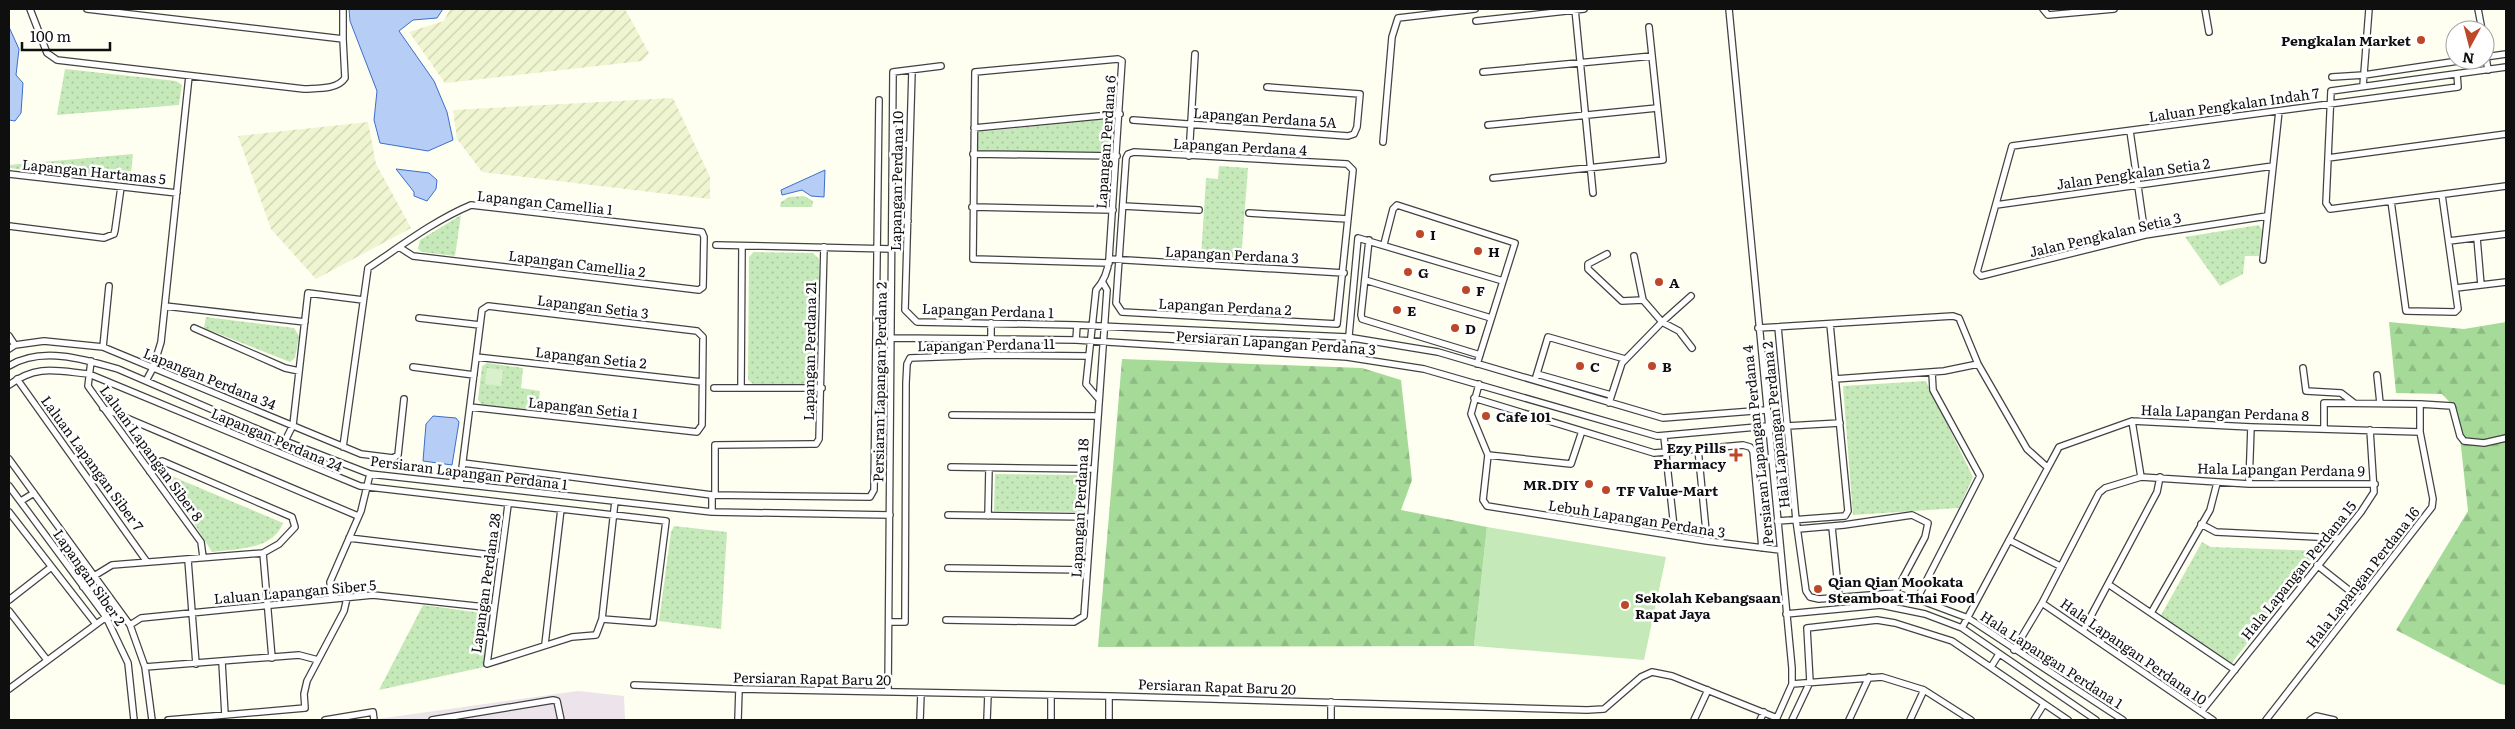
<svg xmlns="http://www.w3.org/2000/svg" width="2515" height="729" font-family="Literata,serif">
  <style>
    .industrial { fill: #ede3eb }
    .farmland { fill: url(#farmland-furrows) }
    .grass { fill: #c6e9ba }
    .forest { fill: url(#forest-firs) }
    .park { fill: url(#park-dots) }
    .pitch { fill: #daf0cc }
    .water { fill: #b6cdf5; stroke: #3d6ecc }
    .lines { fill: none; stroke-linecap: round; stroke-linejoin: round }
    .minor-casing { stroke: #424242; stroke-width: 8 }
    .minor { stroke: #fff; stroke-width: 5.5 }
    .poi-dot { fill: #bd4728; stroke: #fff; stroke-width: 2 }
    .labels { text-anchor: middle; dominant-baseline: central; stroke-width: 5; stroke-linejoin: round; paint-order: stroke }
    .poi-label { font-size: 14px; font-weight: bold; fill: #0f0f0f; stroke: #fff; text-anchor: start }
    .street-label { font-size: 14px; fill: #0f0f0f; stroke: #fff }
  </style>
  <defs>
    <pattern id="farmland-furrows" width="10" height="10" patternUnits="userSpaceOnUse" patternTransform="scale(1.25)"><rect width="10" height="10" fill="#eef5d0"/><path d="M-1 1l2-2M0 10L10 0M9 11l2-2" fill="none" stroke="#cbd1b1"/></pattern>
    <pattern id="forest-firs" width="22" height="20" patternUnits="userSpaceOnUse" patternTransform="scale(1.25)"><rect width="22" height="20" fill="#a6da99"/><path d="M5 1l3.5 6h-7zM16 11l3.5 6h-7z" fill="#8eba83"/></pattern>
    <pattern id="park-dots" width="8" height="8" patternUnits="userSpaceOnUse" patternTransform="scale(1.25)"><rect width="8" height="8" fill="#c6e9ba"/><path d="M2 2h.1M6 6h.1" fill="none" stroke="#a9c79f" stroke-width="1.8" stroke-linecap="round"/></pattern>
  </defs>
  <rect width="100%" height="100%" fill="#fefff0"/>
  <path class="industrial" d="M578 691 624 696 625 720H370Z"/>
  <path class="farmland" d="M450 9H625L649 53 642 61 445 83 409 32 444 21Z
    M673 98 710 177V199L482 172 457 139 453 110Z
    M368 122 376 164 411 228 316 279 271 229 238 136Z"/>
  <path class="grass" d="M1487 527 1666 557 1644 660 1474 646Z"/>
  <path class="forest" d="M2389 322 2464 329 2506 322V685L2500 684 2396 630 2468 511 2457 410 2442 394 2396 393Z
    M1122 359 1362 368 1401 380 1412 480 1401 510 1487 527 1474 646 1098 647Z"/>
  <path class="park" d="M65 69 176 81 182 85 179 105 57 115Z
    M1116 118 1113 152 977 151 978 132Z
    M133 154 130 183 9 168V165Z
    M1219 166 1248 168 1241 260 1201 258 1206 178 1218 179Z
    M804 196 813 201 812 207H780L781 202 789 197Z
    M461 215 455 256 422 252 418 249 420 240Z
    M2259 225 2262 230 2259 256H2245L2243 274 2220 286 2185 237Z
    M754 252 813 253 819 259 818 377 813 385 753 384 748 380 749 257Z
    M206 317 294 328 299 336 295 358 290 362 204 328Z
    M487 363 523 368 521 388 540 391 537 412 482 405 478 400 482 366Z
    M1926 381 1973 477 1959 508 1853 515 1843 386Z
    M162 472 283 523C273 550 236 549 212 552Z
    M995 474 1086 475 1085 512 994 511Z
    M674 526 727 532 721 629 659 621 671 532Z
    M2202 542 2211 547 2319 551 2231 664 2160 617Z
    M423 605 489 614 484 667 379 690Z"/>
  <path class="pitch" d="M487 368 503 370 501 386 485 384Z"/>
  <path class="water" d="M349 9H443L437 18 413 20 399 31 434 81 447 112 453 140 428 151 380 143 374 120 377 91 350 21Z
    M9 27 19 49 16 75 23 83 21 113 15 121 9 120Z
    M396 169 429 173 437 180 436 189 427 201 414 196V192Z
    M825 170 824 197 811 196 802 190 782 195 781 190Z
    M433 416 456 418 459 422 452 465 423 461 426 424Z"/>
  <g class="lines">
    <defs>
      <path id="minor" d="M30 9 47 53 57 60 304 89C317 88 337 90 345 78L343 39 87 9
        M343 9V39
        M1575 9 1593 193
        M1729 9C1751 228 1770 448 1792 668V684L1776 720
        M2043 9 2048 15 2114 9
        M2205 9 2209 32
        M2478 9 2482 30
        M1476 21 1584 9
        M2485 51 2488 70
        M2485 57 2506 54
        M2506 67 2331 91 2326 203 2330 209 2506 186
        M912 71 905 310 917 322 1077 325 1076 340
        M1483 72 1652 56
        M2332 77 2364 75 2465 60
        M2363 86 2369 9
        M1133 120 1348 136 1354 134 1357 127 1360 94 1267 87
        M1488 125 1657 108
        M974 128 1120 114
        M2130 131 2145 235
        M1383 142 1392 37 1398 18 1475 9
        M893 145 909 144
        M1134 152 1347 164 1353 170 1337 324 1122 312 1116 303 1126 158 1128 154Z
        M973 154 1117 156
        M1189 156 1195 54
        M2328 158 2506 134
        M9 174 177 193
        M1493 178 1663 160 1649 27
        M2391 201 2406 311 2455 312 2458 309 2442 195
        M1996 205 2273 166
        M1123 206 1199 210
        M972 207 1113 210
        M1249 213 1348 219
        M2267 216 2145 235 1981 276 1977 272 2012 146 2458 87 2457 74
        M893 221H908
        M9 226 104 238 114 234 115 230 121 187
        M2477 238 2481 285
        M1369 240 1361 315 1362 319 1480 355
        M2449 241 2506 234
        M1384 244 1393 209 1397 205 1515 243 1477 364
        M716 245 892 249
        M1607 254 1588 264V269L1622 301 1643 300
        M1634 256 1643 300 1662 322 1679 331 1692 348
        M1109 259 1344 273
        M2263 260 2279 111
        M1365 280 1491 318
        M2456 288 2506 282
        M165 306 305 322
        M419 318 480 325
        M991 323V355
        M1077 325 1347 337 1438 352 1663 418 1766 410
        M1778 327 1796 520 1806 591 1810 597 1819 599 1895 593 1917 599 1968 618 2123 720
        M194 328 285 368 299 371
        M1758 328 1953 316 1959 318 1978 364 2027 449 2047 467
        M9 336 15 345
        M892 338 1076 340 1347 357 1424 369 1657 436 1768 426
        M103 347 109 286
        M9 349 15 345 44 341 103 347 361 454 393 458 398 455 404 399
        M476 357 702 382
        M1347 357 1358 238 1503 281
        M91 361 88 386 90 389 201 542 203 557
        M9 366C41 346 84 359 118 369L285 441 370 474 712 512 890 515
        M413 367 474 375
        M2303 368 2306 391 2341 393 2354 403
        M1537 374 1611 395
        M2377 375 2380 403
        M17 379 147 562
        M1835 379 1944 371 1978 364
        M1535 380 1548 337 1625 359
        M146 381 153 368 161 342 189 76
        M1479 384 1471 414 1488 455 1483 500 1487 506 1707 541 1780 550
        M9 385C37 364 57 371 89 374L360 486 666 521 653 623 602 619
        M714 388H822
        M741 388 742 246
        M1098 398 1086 384 1096 290C1104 281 1108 271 1109 259L1122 61 1118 59 975 72 973 259 1109 263
        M1474 398 1654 453 1743 445 1750 447 1753 451 1762 548
        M1609 403 1622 363 1662 322 1691 296
        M103 408 358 516
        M952 415 1097 416
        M2132 421 2141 477
        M1787 426 1840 423
        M2324 429V403L2420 404
        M1664 437 1675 536
        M285 441 293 425 308 293 363 300
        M343 447 368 268C401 246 435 220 471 205L702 232 704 237 703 287 699 290 413 256 399 247
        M1698 449 1707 541
        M1488 455 1571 464 1582 431
        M9 459 130 625 145 667 152 720
        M463 463 712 495 870 497 874 490 879 100
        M951 467 1093 469
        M460 484 482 310 488 306 697 331 703 337 702 425 697 432 470 407
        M2249 484 2251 427
        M9 486 106 617 128 663 134 720
        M712 495V512
        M715 495V445L812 444H816L819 439 824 247
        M21 501 34 493
        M508 505 487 664 572 637 596 635 602 619 615 501
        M9 512 96 624
        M948 515 1091 517
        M988 516 989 468
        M1777 521 1845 516 1848 511 1830 324
        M2201 524 2216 532 2338 538
        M1832 527 1839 597
        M1798 529 1844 525 1912 515 1928 523 1925 537 1895 593
        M349 538 501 556
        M2009 540 2060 566
        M263 553 272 658
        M188 560 196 664
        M2317 565 2360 599
        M948 568 1087 570
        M2108 584 2235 670
        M83 587 94 576 112 565 263 553 279 544 295 527 292 517 162 461 156 463 150 472
        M332 599 330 582 361 511 370 474
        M1917 599 1980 476 1933 390 1932 372
        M9 600 50 568
        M2042 603 2213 720
        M9 611 47 660
        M2151 613 2210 510 2217 483
        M1786 614 1881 605 1925 614 1962 628 2096 720
        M946 620 1074 622 1084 616 1107 290 1103 283
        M889 622H905L906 383 907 364 910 358 991 355 1088 356
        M130 625 141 618 373 595 494 608
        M1962 628 2059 447 2132 421 2251 427 2420 432
        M2083 631 2157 492 2160 477
        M545 644 561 509
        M2014 650 2042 603 2099 493 2105 488 2141 477 2249 484H2375
        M222 662 225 715
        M145 667 299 655 318 660
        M1991 667 1999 654
        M1792 684 1882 677 1924 690 1971 720
        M634 685 739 689 1109 696 1587 710 1604 709 1641 677 1652 672 1672 676 1777 718
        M9 689 106 617
        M888 692 893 72 941 66
        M2201 712 2361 512 2374 492 2370 430
        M168 720 305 708 304 694 307 681 344 611 347 598
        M325 720 373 712 374 720
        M432 720 553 700 557 701 561 720
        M738 720 739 689
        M920 720 921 693
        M987 720 988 694
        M1051 720V695
        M1109 720V696
        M1331 720V702
        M1694 720 1708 690
        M1760 720 1764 712
        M1792 720 1810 682 1807 628 1877 620 1895 623 1952 641 2068 720
        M1849 720 1869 677
        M1910 720 1924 690
        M2034 720 2044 704
        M2266 720 2432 507 2433 499 2420 432V404L2452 406 2460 436 2464 441 2484 443 2506 438
        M2310 720 2316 716 2334 720"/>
    </defs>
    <use href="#minor" class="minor-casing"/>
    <use href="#minor" class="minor"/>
  </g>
  <g class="poi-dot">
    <circle cx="2421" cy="40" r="5"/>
    <circle cx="1420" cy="234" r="5"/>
    <circle cx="1478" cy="251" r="5"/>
    <circle cx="1408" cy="272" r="5"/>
    <circle cx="1659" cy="282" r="5"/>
    <circle cx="1466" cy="290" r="5"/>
    <circle cx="1397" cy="310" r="5"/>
    <circle cx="1455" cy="328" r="5"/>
    <circle cx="1580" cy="366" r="5"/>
    <circle cx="1652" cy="366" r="5"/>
    <circle cx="1486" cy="416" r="5"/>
    <path d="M1733.5 447.5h5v5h5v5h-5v5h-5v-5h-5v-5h5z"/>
    <circle cx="1589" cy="484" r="5"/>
    <circle cx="1606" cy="490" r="5"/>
    <circle cx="1818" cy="589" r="5"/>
    <circle cx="1625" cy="605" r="5"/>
  </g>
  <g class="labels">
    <g class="poi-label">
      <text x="2411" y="40" text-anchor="end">Pengkalan Market</text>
      <text x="1430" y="234">I</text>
      <text x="1488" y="251">H</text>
      <text x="1418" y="272">G</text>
      <text x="1669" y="282">A</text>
      <text x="1476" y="290">F</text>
      <text x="1407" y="310">E</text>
      <text x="1465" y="328">D</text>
      <text x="1590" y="366">C</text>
      <text x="1662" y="366">B</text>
      <text x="1496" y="416">Cafe 101</text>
      <text x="1726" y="447" text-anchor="end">Ezy Pills<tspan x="1726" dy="16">Pharmacy</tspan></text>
      <text x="1579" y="484" text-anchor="end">MR.DIY</text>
      <text x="1616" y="490">TF Value-Mart</text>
      <text x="1828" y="581">Qian Qian Mookata<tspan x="1828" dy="16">Steamboat Thai Food</tspan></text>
      <text x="1635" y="597">Sekolah Kebangsaan<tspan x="1635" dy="16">Rapat Jaya</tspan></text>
    </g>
    <g class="street-label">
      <text transform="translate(2234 104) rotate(-8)">Laluan Pengkalan Indah 7</text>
      <text transform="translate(1265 117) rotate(4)">Lapangan Perdana 5A</text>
      <text transform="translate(1105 142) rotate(-86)">Lapangan Perdana 6</text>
      <text transform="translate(1240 146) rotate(3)">Lapangan Perdana 4</text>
      <text transform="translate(94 171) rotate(6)">Lapangan Hartamas 5</text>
      <text transform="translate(2133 173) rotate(-8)">Jalan Pengkalan Setia 2</text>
      <text transform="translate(896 181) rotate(-89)">Lapangan Perdana 10</text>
      <text transform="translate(545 202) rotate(6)">Lapangan Camellia 1</text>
      <text transform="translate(2105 234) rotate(-13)">Jalan Pengkalan Setia 3</text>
      <text transform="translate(1232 254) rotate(3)">Lapangan Perdana 3</text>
      <text transform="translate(577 263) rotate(7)">Lapangan Camellia 2</text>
      <text transform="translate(593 306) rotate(7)">Lapangan Setia 3</text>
      <text transform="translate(1225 306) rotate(3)">Lapangan Perdana 2</text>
      <text transform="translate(988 310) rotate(2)">Lapangan Perdana 1</text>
      <text transform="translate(1276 342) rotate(4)">Persiaran Lapangan Perdana 3</text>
      <text transform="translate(986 344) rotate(-1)">Lapangan Perdana 11</text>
      <text transform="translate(809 351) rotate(-89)">Lapangan Perdana 21</text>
      <text transform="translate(591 357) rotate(6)">Lapangan Setia 2</text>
      <text transform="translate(210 378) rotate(22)">Lapangan Perdana 34</text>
      <text transform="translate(879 382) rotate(-89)">Persiaran Lapangan Perdana 2</text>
      <text transform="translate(583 407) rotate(6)">Lapangan Setia 1</text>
      <text transform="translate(2225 412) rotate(2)">Hala Lapangan Perdana 8</text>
      <text transform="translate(1775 425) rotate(-96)">Hala Lapangan Perdana 2</text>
      <text transform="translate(277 439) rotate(23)">Lapangan Perdana 24</text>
      <text transform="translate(1757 445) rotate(-96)">Persiaran Lapangan Perdana 4</text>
      <text transform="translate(152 453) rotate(54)">Laluan Lapangan Siber 8</text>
      <text transform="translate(93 463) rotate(54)">Laluan Lapangan Siber 7</text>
      <text transform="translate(2281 469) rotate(1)">Hala Lapangan Perdana 9</text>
      <text transform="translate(469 472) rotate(7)">Persiaran Lapangan Perdana 1</text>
      <text transform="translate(1079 508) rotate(-87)">Lapangan Perdana 18</text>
      <text transform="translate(1637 518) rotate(9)">Lebuh Lapangan Perdana 3</text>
      <text transform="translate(2298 570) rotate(-51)">Hala Lapangan Perdana 15</text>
      <text transform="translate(90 577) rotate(55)">Lapangan Siber 2</text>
      <text transform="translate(2362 577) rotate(-52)">Hala Lapangan Perdana 16</text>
      <text transform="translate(485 583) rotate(-82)">Lapangan Perdana 28</text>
      <text transform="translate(295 591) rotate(-5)">Laluan Lapangan Siber 5</text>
      <text transform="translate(2134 651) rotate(35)">Hala Lapangan Perdana 10</text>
      <text transform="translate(2052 659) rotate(33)">Hala Lapangan Perdana 1</text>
      <text transform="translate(812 678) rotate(1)">Persiaran Rapat Baru 20</text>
      <text transform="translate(1217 686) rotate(2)">Persiaran Rapat Baru 20</text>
    </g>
  </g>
  <rect width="2515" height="729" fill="none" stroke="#0f0f0f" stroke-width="20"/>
  <g transform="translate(2470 45) rotate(187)"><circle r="24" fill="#ffffff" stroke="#9f9f9f"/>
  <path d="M0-4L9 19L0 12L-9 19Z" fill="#bd4728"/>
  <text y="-8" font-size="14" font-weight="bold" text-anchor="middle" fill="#0f0f0f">N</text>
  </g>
  <path d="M22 42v8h88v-8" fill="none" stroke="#0f0f0f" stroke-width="2.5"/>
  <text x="30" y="42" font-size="15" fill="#0f0f0f" stroke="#ffffff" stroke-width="4" paint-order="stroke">100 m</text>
</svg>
